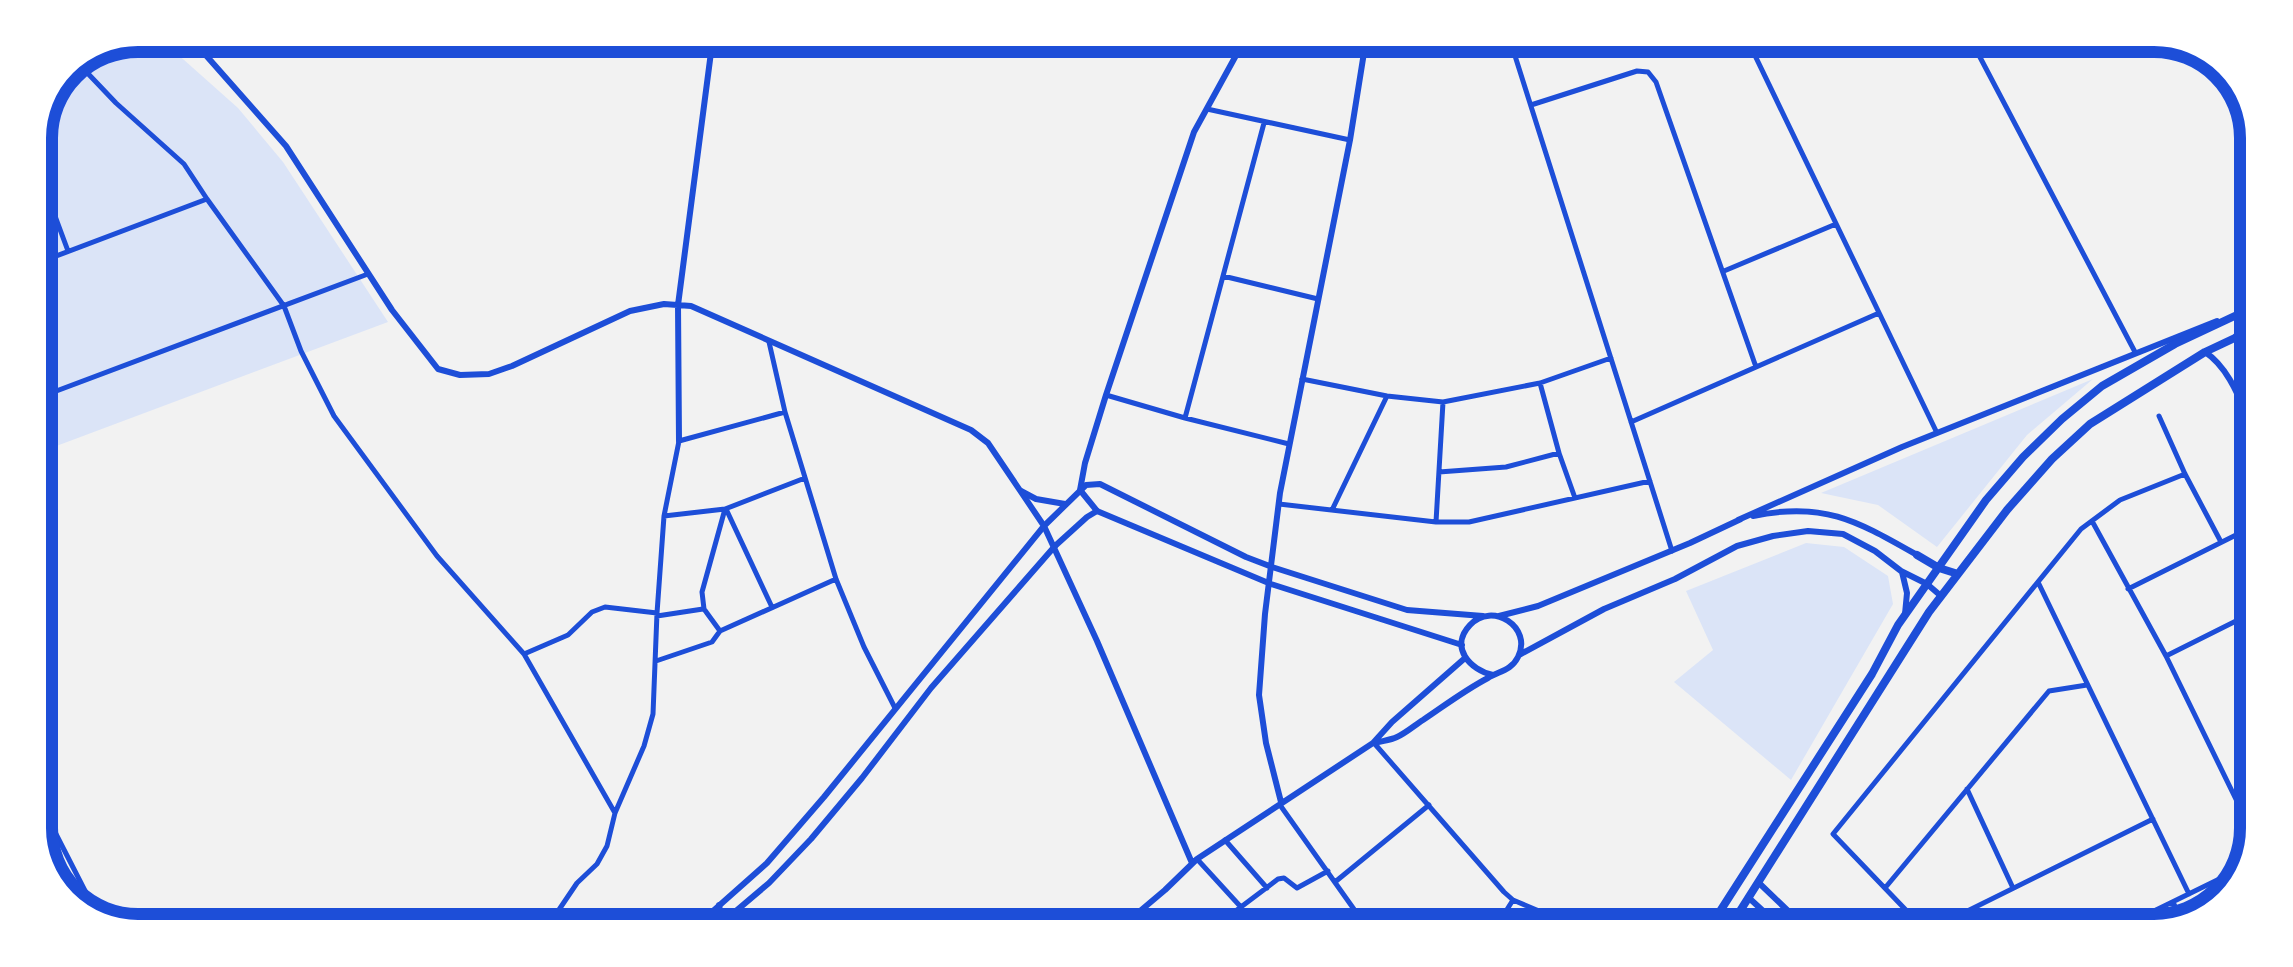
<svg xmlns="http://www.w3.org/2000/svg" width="2293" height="967" font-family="'Source Sans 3',sans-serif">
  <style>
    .green { fill: #dbe4f7 }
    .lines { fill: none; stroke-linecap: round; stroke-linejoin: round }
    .minor { stroke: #1d4ed8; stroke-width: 5 }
    .tertiary { stroke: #1d4ed8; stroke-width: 6 }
    .secondary { stroke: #1d4ed8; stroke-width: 6 }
    .primary { stroke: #1d4ed8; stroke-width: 8 }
    .rim { fill: none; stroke: #1d4ed8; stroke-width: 12 }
  </style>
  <rect width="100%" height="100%" fill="#f2f2f2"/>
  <path class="green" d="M139 35H156L238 108 283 162 388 322 35 454V133L66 65Z
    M2093 379 2027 435 1937 547 1878 505 1821 493Z
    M1806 543 1844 547 1888 576 1893 604 1791 780 1674 682 1713 650 1686 591Z"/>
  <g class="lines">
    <path class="minor" d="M1323 39 1363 56
      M1510 40 1672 551
      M1748 41 1937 433
      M1972 42 2135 352
      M76 61 116 103 184 164 207 199 284 306 301 351 334 416 437 556 524 654 615 813
      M1531 105 1637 71 1648 72 1656 82 1756 367
      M1207 109 1350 140
      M35 162 68 251
      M35 264 207 199
      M1724 271 1836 224
      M1223 276 1318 299
      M769 342 785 412 836 579 864 647 895 708
      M1302 379 1387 396 1443 402 1540 383 1611 358
      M1540 383 1559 453 1575 498
      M1106 395 1185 418 1289 444
      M35 399 368 274
      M2159 416 2185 474 2221 542
      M1185 418 1264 123
      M1631 422 1879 313
      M1439 472 1506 467 1559 453
      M1279 504 1436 522H1469L1650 481
      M725 509 702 592 704 609 720 631 836 579
      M1332 510 1387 396
      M727 511 771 605
      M664 516 725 509 805 478
      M2092 521 2166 656 2251 830
      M1436 522 1443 402
      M2038 582 2189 894
      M2128 589 2254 526
      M657 616 703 609
      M2238 620 2253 612
      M524 654 568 635 592 612 605 607 657 613
      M2166 656 2238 620 2253 648
      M656 661 712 642 720 631
      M1374 743 1504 892 1513 900 1584 930
      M1967 789 2013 888
      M35 793 102 924
      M1280 805 1368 929
      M1225 840 1267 888
      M1197 859 1261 929
      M1335 882 1429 805
      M1885 888 2049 691 2087 685
      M2173 902 2183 923
      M548 926 577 883 597 864 607 846 615 813 644 746 653 714 657 613 664 516 679 441 785 412
      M1213 928 1278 879 1284 878 1297 888 1328 871
      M1314 929 1354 910
      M1494 930 1513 900
      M1926 931 1833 834 2081 529 2120 500 2185 474
      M1927 931 2153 819
      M2111 932 2250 864"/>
    <path class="tertiary" d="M188 35 286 146 392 310 438 369 460 375 489 374 512 366 630 311 664 304 691 306 971 430 988 443 1044 526 824 797 767 863 695 927
      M679 441 678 305 713 37
      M1097 511 1080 490 1085 463 1106 395 1194 132 1245 39
      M717 927 769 883 811 839 862 778 931 688 1055 546"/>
    <path class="secondary" d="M2236 336 2244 365 2255 388
      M2205 352C2231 369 2242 406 2255 433
      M1021 491 1036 499 1065 504
      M1753 516C1824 501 1857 521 1917 555
      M1738 520 1902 447 2217 321
      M1055 546 1087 517 1097 511 1271 584 1462 645
      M1902 572 1907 593 1905 614
      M1499 616 1538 606 1690 543 1741 519
      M1519 655 1604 609 1675 579 1737 546 1773 536 1808 531 1843 534 1875 551 1901 571 1927 584 1941 596
      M1375 743C1382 741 1391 740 1397 737 1406 733 1415 725 1423 720 1444 706 1465 690 1488 678 1499 671 1511 671 1518 657 1533 627 1492 601 1470 625 1449 647 1470 670 1493 675
      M1281 802 1266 743 1259 695 1265 614 1280 493 1350 140 1366 40
      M1192 863 1097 641 1044 526 1086 485 1100 484 1246 557 1272 567 1407 610 1483 616
      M1758 882 1809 931
      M1749 898 1785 931
      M719 905 723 927
      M703 919 706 927
      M1120 928 1165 890 1197 859 1373 743 1392 722 1465 658"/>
    <path class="primary" d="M1917 555 1939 568 1958 574
      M1708 930 1872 674 1898 625 1986 500 2023 457 2062 419 2102 386 2175 344 2256 306
      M1728 930 1929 612 2007 510 2052 459 2090 424 2205 352 2256 328"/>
  </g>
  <path d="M0 0H2293V967H0ZM138 52H2154A86 86 0 0 1 2240 138V828A86 86 0 0 1 2154 914H138A86 86 0 0 1 52 828V138A86 86 0 0 1 138 52Z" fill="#fff" fill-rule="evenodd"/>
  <path class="rim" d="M138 52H2154A86 86 0 0 1 2240 138V828A86 86 0 0 1 2154 914H138A86 86 0 0 1 52 828V138A86 86 0 0 1 138 52Z"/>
</svg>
